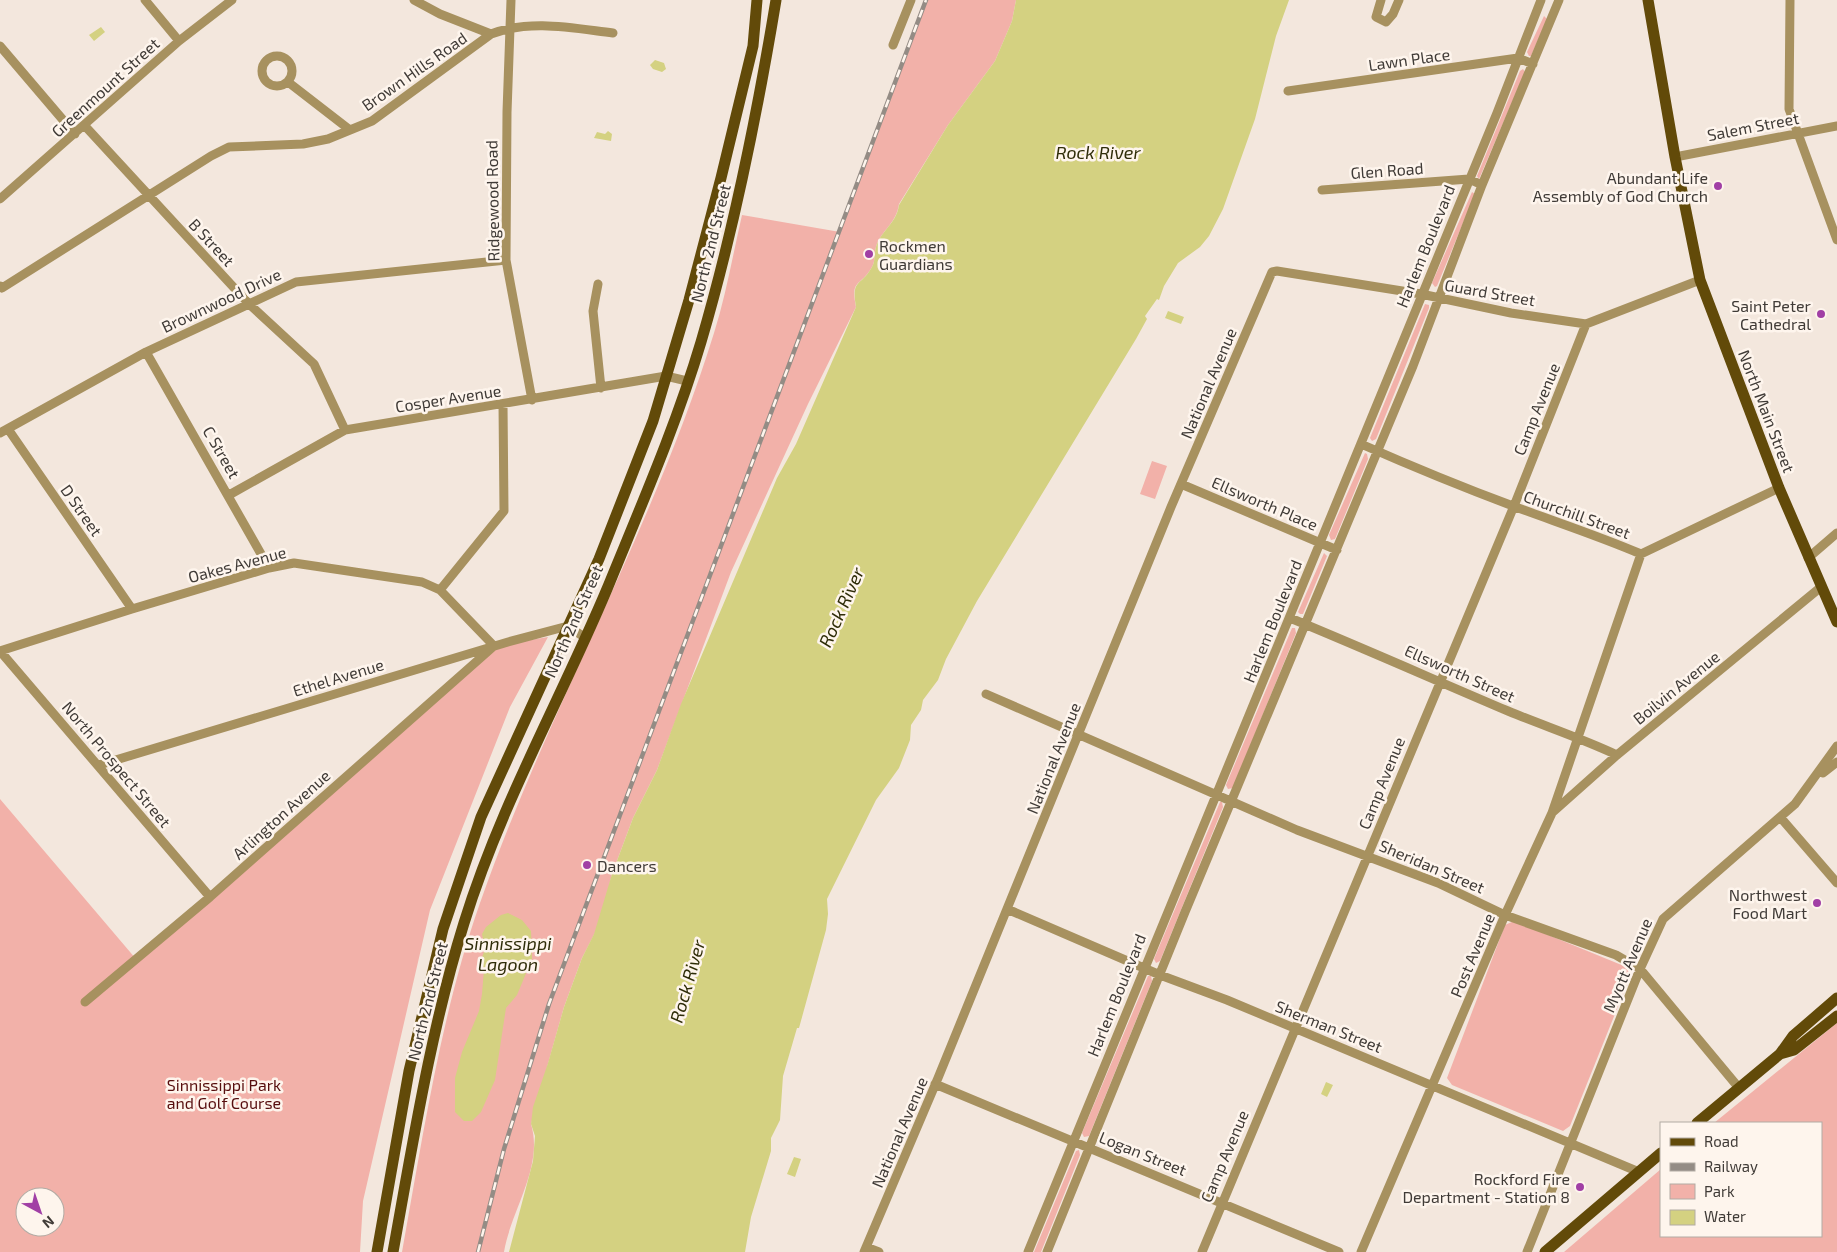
<svg xmlns="http://www.w3.org/2000/svg" width="1837" height="1252" font-family="'Exo 2',sans-serif">
  <style>
    .green { fill: #f2b1a9; fill-rule: evenodd }
    .water { fill: #d4d181 }
    .lines { fill: none; stroke-linecap: round; stroke-linejoin: round }
    .minor { stroke: #a7915f; stroke-width: 9 }
    .major { stroke: #624a09; stroke-width: 11 }
    .rail-casing { stroke: #948c85; stroke-width: 4.5 }
    .rail { stroke: #fef5ed; stroke-width: 2.5; stroke-dasharray: 8; stroke-linecap: butt }
    .poi-dot { fill: #a13fa5; stroke: #fef5ed; stroke-width: 2 }
    .labels { text-anchor: middle; dominant-baseline: central; stroke-width: 5; stroke-linejoin: round; paint-order: stroke }
    .street-label { font-size: 16px; fill: #403b37; stroke: #fef5ed }
    .poi-label { font-size: 16px; fill: #403b37; stroke: #fef5ed; text-anchor: end }
    .park-label { font-size: 16px; fill: #570e0e; stroke: #fef5ed }
    .water-label { font-size: 18px; font-style: italic; fill: #2f2d09; stroke: #fef5ed }
  </style>
  <rect width="100%" height="100%" fill="#f3e7dd"/>
  <path class="green" d="M926 0H1016L1012 21 995 61 948 125 899 204C896 226 878 231 875 252 874 257 875 262 872 267 861 287 850 278 856 307L808 404 731 572 657 770 633 818 612 874 600 923 582 958 564 1007 531 1124C544 1167 511 1210 504 1252H402C423 1136 441 1014 480 903 548 709 653 530 714 333 726 295 733 254 742 215L840 232Z
    M1544 16 1547 19 1531 56H1529L1527 52Z
    M1523 69 1525 72 1479 179 1477 176 1520 71Z
    M1472 192 1475 194 1437 286 1435 287 1432 283Z
    M1425 304 1429 305V308L1376 439 1372 441 1370 438Z
    M1365 453 1367 454 1368 459 1335 539 1331 540 1329 535Z
    M1152 461 1167 466 1155 499 1140 494Z
    M1324 553 1327 556 1303 614H1300L1298 612Z
    M1292 628H1295L1296 633 1233 788 1228 789 1226 785Z
    M548 637 510 707 430 910 363 1201 360 1252H0V799L136 959 494 646ZM25 1197H55V1227H25Z
    M1220 802H1222L1223 807 1160 961 1156 963 1154 959Z
    M1514 921 1624 966 1631 974 1570 1126 1563 1131 1452 1085 1447 1078 1505 925Z
    M1148 976H1151L1152 981 1089 1136 1084 1137 1082 1133Z
    M1837 1023V1252H1564L1661 1169V1236H1821V1123H1714Z
    M1079 1150 1080 1155 1041 1252H1034L1076 1151Z"/>
  <path class="water" d="M1016 0H1289L1276 36 1255 119 1223 209 1209 236 1200 247 1178 263 1164 286 1159 300 1157 299 1145 316 1147 319 1136 339 977 601 946 659 938 680 923 700 921 710 911 725 910 740 899 768 876 800 827 899 828 914 826 930 799 1028H797L783 1076 780 1120 771 1138V1151L751 1217 745 1252H509L533 1161 535 1136 531 1124 533 1107 548 1063 564 1007 582 958 594 934 612 874 633 818 657 770 681 704 777 478 796 444 856 307C851 278 861 287 872 267 875 262 874 257 875 252 878 231 896 226 899 205L948 125 995 61 1012 21Z
    M101 27 105 32 94 41 89 35Z
    M655 60 664 63 666 69 662 72 653 69 650 65Z
    M608 131 612 134 611 141 594 138 597 132 605 134Z
    M1168 311 1184 317 1181 324 1165 318Z
    M508 913 522 920 531 931 532 959 517 995 506 1008 495 1080 481 1112 472 1121H464L455 1112V1078L462 1052 479 1011 482 994 484 969 481 960 485 949 482 934 486 927 501 915Z
    M1326 1082 1333 1085 1327 1097 1321 1094Z
    M794 1157 801 1159 795 1177 787 1174Z"/>
  <g class="lines">
    <path class="minor" d="M145 0 179 41
      M414 0 440 14 491 34
      M511 0 507 112 506 260 532 400
      M1381 0 1376 17 1386 22 1393 14 1399 0
      M1790 0 1789 109 1837 240
      M893 45 911 0
      M0 46 75 134
      M262 71a15 15 0 1 1 30 0a15 15 0 1 1-30 0Z
      M288 82 350 130
      M1288 91 1518 58 1533 64
      M85 126 249 304 314 364 345 430
      M1675 157 1837 126
      M1322 190 1469 179 1482 185
      M0 199 179 41 232 0
      M598 284 593 311 601 388
      M0 286 2 288 211 156 229 147 303 144 328 139 372 121 491 34C530 19 572 28 613 33
      M146 352 269 568
      M8 429 132 609
      M0 433 146 352 296 282 506 260
      M1361 444C1411 466 1462 487 1513 506 1556 522 1599 536 1641 554L1779 488
      M1181 484 1337 550
      M229 495 345 430 666 376 687 381
      M1808 558 1837 533
      M440 590 504 511 503 404
      M1290 618C1363 648 1435 680 1508 711 1544 726 1581 738 1617 755
      M0 651 132 609 269 568 294 563 422 582 440 590 494 646
      M0 651 210 897
      M986 694 1297 830 1438 883 1505 915 1616 955 1640 969 1739 1088
      M99 765 508 642 568 626 584 637
      M1823 773 1837 762
      M1553 812 1617 755 1821 587
      M1780 817 1837 883
      M1007 909 1160 975 1227 1000 1639 1172
      M85 1002 210 897 494 646
      M935 1084 1339 1252
      M866 1247 879 1252
      M864 1252 938 1078 1171 507 1272 272 1277 271 1421 294 1511 313 1586 324 1700 280
      M1028 1252 1497 113 1541 0
      M1047 1252 1185 912 1413 366 1482 185 1559 0
      M1202 1252 1514 506 1586 324
      M1361 1252 1505 915 1552 813 1641 554
      M1527 1252 1640 969 1663 919 1795 804 1837 746"/>
    <path class="major" d="M1648 0 1675 157 1700 280 1779 488 1837 622
      M1780 1054 1794 1050 1837 1016
      M1697 1123 1780 1054 1793 1036 1837 998
      M377 1252 409 1071 443 929 481 817 599 559 653 421 689 300 721 178 753 46 757 0
      M393 1252C413 1142 431 1029 464 923 500 806 560 701 607 589 640 508 676 426 701 342 734 230 757 115 776 0
      M1545 1252 1661 1153"/>
    <defs>
      <path id="rail" d="M478 1252 504 1149 549 1004 926 0"/>
    </defs>
    <use href="#rail" class="rail-casing"/>
    <use href="#rail" class="rail"/>
  </g>
  <g class="poi-dot">
    <circle cx="1718" cy="186" r="5"/>
    <circle cx="869" cy="254" r="5"/>
    <circle cx="1821" cy="314" r="5"/>
    <circle cx="587" cy="865" r="5"/>
    <circle cx="1817" cy="903" r="5"/>
    <circle cx="1580" cy="1187" r="5"/>
  </g>
  <g class="labels">
    <g class="street-label">
      <text transform="translate(1409 59) rotate(-8)">Lawn Place</text>
      <text transform="translate(414 71) rotate(-35)">Brown Hills Road</text>
      <text transform="translate(105 87) rotate(-42)">Greenmount Street</text>
      <text transform="translate(1753 126) rotate(-11)">Salem Street</text>
      <text transform="translate(1387 170) rotate(-4)">Glen Road</text>
      <text transform="translate(492 201) rotate(-91)">Ridgewood Road</text>
      <text transform="translate(212 242) rotate(47)">B Street</text>
      <text transform="translate(710 243) rotate(-76)">North 2nd Street</text>
      <text transform="translate(1425 246) rotate(-68)">Harlem Boulevard</text>
      <text transform="translate(1490 292) rotate(10)">Guard Street</text>
      <text transform="translate(221 300) rotate(-25)">Brownwood Drive</text>
      <text transform="translate(1208 383) rotate(-67)">National Avenue</text>
      <text transform="translate(448 398) rotate(-9)">Cosper Avenue</text>
      <text transform="translate(1536 409) rotate(-68)">Camp Avenue</text>
      <text transform="translate(1767 411) rotate(69)">North Main Street</text>
      <text transform="translate(222 452) rotate(60)">C Street</text>
      <text transform="translate(1265 503) rotate(23)">Ellsworth Place</text>
      <text transform="translate(82 510) rotate(55)">D Street</text>
      <text transform="translate(1577 514) rotate(20)">Churchill Street</text>
      <text transform="translate(237 564) rotate(-15)">Oakes Avenue</text>
      <text transform="translate(573 621) rotate(-66)">North 2nd Street</text>
      <text transform="translate(1272 621) rotate(-68)">Harlem Boulevard</text>
      <text transform="translate(1460 673) rotate(24)">Ellsworth Street</text>
      <text transform="translate(338 677) rotate(-17)">Ethel Avenue</text>
      <text transform="translate(1676 687) rotate(-39)">Boilvin Avenue</text>
      <text transform="translate(1053 758) rotate(-68)">National Avenue</text>
      <text transform="translate(117 764) rotate(50)">North Prospect Street</text>
      <text transform="translate(1381 783) rotate(-68)">Camp Avenue</text>
      <text transform="translate(281 814) rotate(-42)">Arlington Avenue</text>
      <text transform="translate(1432 866) rotate(23)">Sheridan Street</text>
      <text transform="translate(1472 955) rotate(-67)">Post Avenue</text>
      <text transform="translate(1627 965) rotate(-67)">Myott Avenue</text>
      <text transform="translate(1116 995) rotate(-68)">Harlem Boulevard</text>
      <text transform="translate(427 1001) rotate(-76)">North 2nd Street</text>
      <text transform="translate(1329 1026) rotate(22)">Sherman Street</text>
      <text transform="translate(899 1132) rotate(-67)">National Avenue</text>
      <text transform="translate(1143 1153) rotate(22)">Logan Street</text>
      <text transform="translate(1224 1156) rotate(-67)">Camp Avenue</text>
    </g>
    <g class="poi-label">
      <text x="1708" y="177">Abundant Life<tspan x="1708" dy="18">Assembly of God Church</tspan></text>
      <text x="879" y="245" text-anchor="start">Rockmen<tspan x="879" dy="18">Guardians</tspan></text>
      <text x="1811" y="305">Saint Peter<tspan x="1811" dy="18">Cathedral</tspan></text>
      <text x="597" y="865" text-anchor="start">Dancers</text>
      <text x="1807" y="894">Northwest<tspan x="1807" dy="18">Food Mart</tspan></text>
      <text x="1570" y="1178">Rockford Fire<tspan x="1570" dy="18">Department - Station 8</tspan></text>
    </g>
    <g class="park-label">
      <text x="224" y="1084">Sinnissippi Park<tspan x="224" dy="18">and Golf Course</tspan></text>
    </g>
    <g class="water-label">
      <text x="1098" y="152">Rock River</text>
      <text transform="translate(841 607) rotate(-66)">Rock River</text>
      <text x="508" y="943">Sinnissippi<tspan x="508" dy="21">Lagoon</tspan></text>
      <text transform="translate(687 981) rotate(-74)">Rock River</text>
    </g>
  </g>
  <rect x="1660" y="1122" width="162" height="115" fill="#fef5ed" stroke="#b2aba4"/>
  <rect x="1670" y="1138" width="25" height="8" fill="#624a09" stroke="#b2aba4"/>
  <text x="1704" y="1147" font-size="15" fill="#403b37">Road</text>
  <rect x="1670" y="1163" width="25" height="8" fill="#948c85" stroke="#b2aba4"/>
  <text x="1704" y="1172" font-size="15" fill="#403b37">Railway</text>
  <rect x="1670" y="1184" width="25" height="15" fill="#f2b1a9" stroke="#b2aba4"/>
  <text x="1704" y="1197" font-size="15" fill="#403b37">Park</text>
  <rect x="1670" y="1210" width="25" height="15" fill="#d4d181" stroke="#b2aba4"/>
  <text x="1704" y="1222" font-size="15" fill="#403b37">Water</text>
  <g transform="translate(40 1212) rotate(140)"><circle r="24" fill="#fef5ed" stroke="#b2aba4"/>
  <path d="M0-4L9 19L0 12L-9 19Z" fill="#a13fa5"/>
  <text y="-8" font-size="14" font-weight="bold" text-anchor="middle" fill="#403b37">N</text>
  </g>
</svg>
